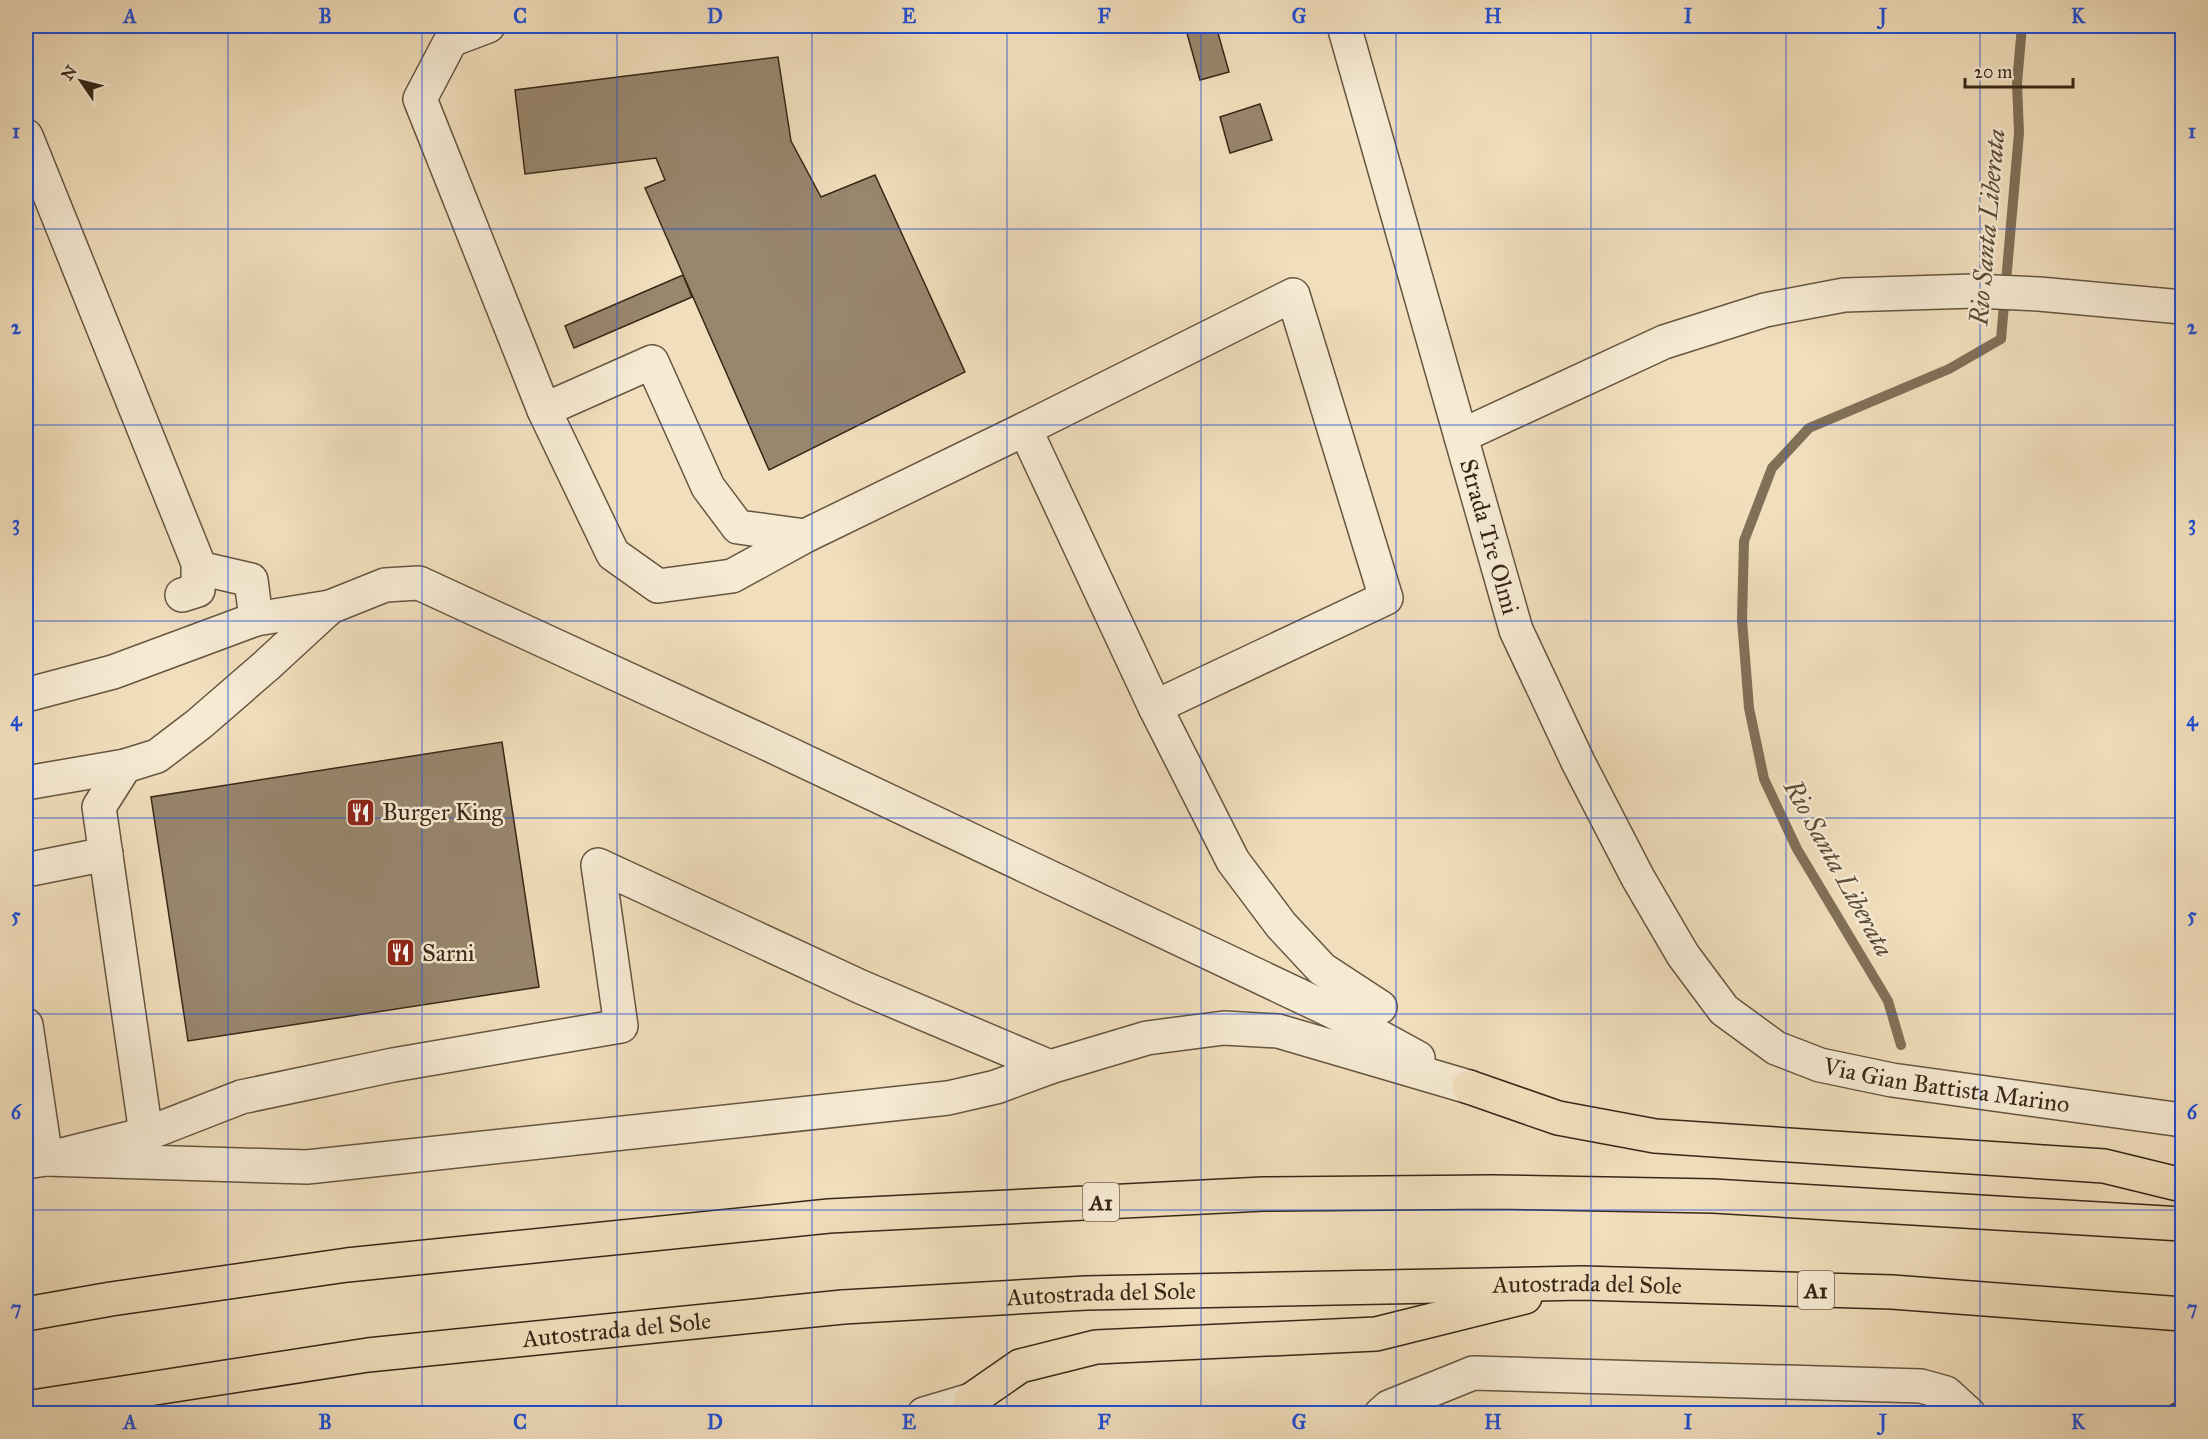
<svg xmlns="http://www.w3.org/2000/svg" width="2208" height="1439" font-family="'IM FELL Great Primer',serif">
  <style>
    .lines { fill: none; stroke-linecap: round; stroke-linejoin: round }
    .stream { stroke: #817058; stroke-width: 10 }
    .building { fill: #98866d; stroke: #372717; stroke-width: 1.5 }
    .minor-casing { stroke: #665540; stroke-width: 36 }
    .highway-casing { stroke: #372717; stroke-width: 36 }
    .minor { stroke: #f6ead3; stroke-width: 33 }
    .highway { stroke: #f1debc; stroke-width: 33 }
    .grid { fill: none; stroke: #1d4ed8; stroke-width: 1.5; stroke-opacity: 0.55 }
    .labels { text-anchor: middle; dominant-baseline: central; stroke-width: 5; stroke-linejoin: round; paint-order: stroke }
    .shield { fill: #f6ead3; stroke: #70624f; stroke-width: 1.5 }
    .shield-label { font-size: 22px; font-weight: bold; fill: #372717 }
    .street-label { font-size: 24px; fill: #372717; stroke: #f6ead3 }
    .poi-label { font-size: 24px; fill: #372717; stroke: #f6ead3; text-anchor: start }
    .water-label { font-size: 26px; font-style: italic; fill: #5c4b38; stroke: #f6ead3 }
    .neatline { fill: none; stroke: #1d4ed8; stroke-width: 2 }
    .grid-label { font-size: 20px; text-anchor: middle; font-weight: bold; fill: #1d4ed8 }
  </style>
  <rect width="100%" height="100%" fill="#f1debc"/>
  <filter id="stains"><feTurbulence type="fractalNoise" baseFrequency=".00333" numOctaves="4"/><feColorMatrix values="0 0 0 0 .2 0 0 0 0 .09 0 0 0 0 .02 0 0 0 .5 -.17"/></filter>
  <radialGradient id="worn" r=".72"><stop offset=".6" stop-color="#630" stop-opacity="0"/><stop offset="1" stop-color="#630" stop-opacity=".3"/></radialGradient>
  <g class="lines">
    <path class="stream" d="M1901 1045 1888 1001 1797 849 1764 779 1749 708 1742 620 1744 541 1772 468 1809 428 1949 369 2001 339 2019 133 2017 83 2022 26"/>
  </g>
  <path class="building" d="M1185 26H1216L1229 72 1200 80Z
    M778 57 791 141 821 197 875 175 965 372 769 470 645 188 665 180 656 158 525 174 515 90Z
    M1260 104 1272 140 1230 153 1220 117Z
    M683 275 692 297 574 348 565 326Z
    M502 742 539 987 188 1041 151 797Z
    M2182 1399V1414H2170L2167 1407Z"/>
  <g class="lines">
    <defs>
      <g id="minor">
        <path d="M488 26 451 40 420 99 544 410"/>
        <path id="s1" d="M1344 26 1516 630 1578 762 1638 878 1683 955 1724 1010 1776 1048 1820 1065 1892 1080 2182 1120"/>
        <path d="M26 136 198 563V590L182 595"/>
        <path d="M1025 429 1293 295 1386 598 1155 707"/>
        <path d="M1461 436 1664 342 1765 310 1844 295 1974 291 2039 294 2182 307"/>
        <path d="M805 536 732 576 658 586 613 554 544 410 652 362 708 487 738 527 805 536 1025 429 1155 707 1233 861 1281 925 1322 969 1380 1007"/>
        <path d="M199 568 251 580 256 619"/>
        <path d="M26 695 113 672 256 619 330 607 385 585 419 583 766 743 1332 1011 1418 1058"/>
        <path d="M125 766 99 807 146 1134"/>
        <path d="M26 783 125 766 157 756 199 724 267 665 330 607"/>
        <path d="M26 870 106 854"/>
        <path d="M26 1025 46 1159 307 1167 948 1098 996 1087 1050 1067"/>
        <path d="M26 1162 46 1159 146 1134 241 1097 393 1065 621 1026 598 865 861 987 1050 1067 1147 1038 1224 1028 1278 1031 1469 1087"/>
        <path d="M924 1414 971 1400"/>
        <path d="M1381 1414 1389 1407 1473 1373 1921 1386 1946 1393 1969 1414"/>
      </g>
      <g id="highway">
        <path d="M1469 1087 1558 1118 1655 1136 2104 1166 2182 1185"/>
        <path d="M26 1314 111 1299 347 1265 829 1216 1263 1194 1493 1192 1713 1196 2182 1224"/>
        <path d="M971 1400 1020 1366 1096 1347 1376 1334 1525 1297"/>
        <path id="s2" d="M26 1408 368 1355 843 1307 1086 1293 1582 1283 1892 1292 2182 1314"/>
      </g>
    </defs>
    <use href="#minor" class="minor-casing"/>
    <use href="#highway" class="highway-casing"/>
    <use href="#minor" class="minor"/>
    <use href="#highway" class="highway"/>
  </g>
  <path class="grid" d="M228 26V1414M422 26V1414M617 26V1414M812 26V1414M1007 26V1414M1201 26V1414M1396 26V1414M1591 26V1414M1786 26V1414M1980 26V1414M26 229H2182M26 425H2182M26 621H2182M26 818H2182M26 1014H2182M26 1210H2182"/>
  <defs>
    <symbol id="restaurant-square" viewBox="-11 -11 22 22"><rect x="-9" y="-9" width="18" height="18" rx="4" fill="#8f2418" stroke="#f6ead3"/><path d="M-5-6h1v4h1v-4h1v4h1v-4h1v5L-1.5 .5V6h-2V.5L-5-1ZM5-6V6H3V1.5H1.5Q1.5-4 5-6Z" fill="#fff"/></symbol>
  </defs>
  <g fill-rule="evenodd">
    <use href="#restaurant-square" x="344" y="796" width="33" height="33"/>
    <use href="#restaurant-square" x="384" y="936" width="33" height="33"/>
  </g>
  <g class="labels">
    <g class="shield">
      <rect x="1083" y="1183" width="36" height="38" rx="4.5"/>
      <rect x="1798" y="1271" width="36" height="38" rx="4.5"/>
    </g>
    <g class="shield-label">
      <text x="1101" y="1202">A1</text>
      <text x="1816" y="1290">A1</text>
    </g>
    <g class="street-label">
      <text stroke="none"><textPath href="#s1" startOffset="531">Strada Tre Olmi</textPath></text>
      <text stroke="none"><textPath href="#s1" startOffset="1302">Via Gian Battista Marino</textPath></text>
      <text stroke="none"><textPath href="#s2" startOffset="1568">Autostrada del Sole</textPath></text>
      <text stroke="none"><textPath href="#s2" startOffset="1082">Autostrada del Sole</textPath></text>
      <text stroke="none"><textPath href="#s2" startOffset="596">Autostrada del Sole</textPath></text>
    </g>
    <g class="poi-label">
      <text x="382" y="812">Burger King</text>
      <text x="422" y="953">Sarni</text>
    </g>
    <g class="water-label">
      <text transform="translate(1987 227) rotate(-85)">Rio Santa Liberata</text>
      <text transform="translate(1839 868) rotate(61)">Rio Santa Liberata</text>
    </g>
  </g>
  <rect width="2208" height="1439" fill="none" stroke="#f1debc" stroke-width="66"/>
  <g transform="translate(81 81) rotate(305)" stroke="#f6ead3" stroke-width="4.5" paint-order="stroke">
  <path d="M0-4.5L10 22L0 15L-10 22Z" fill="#372717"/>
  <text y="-9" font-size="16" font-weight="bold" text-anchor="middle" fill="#372717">N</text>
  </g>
  <path d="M1965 78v9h108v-9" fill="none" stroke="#372717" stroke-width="3"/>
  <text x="1974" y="78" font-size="18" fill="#372717" stroke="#f6ead3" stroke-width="4.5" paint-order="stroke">20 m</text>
  <rect x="33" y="33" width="2142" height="1373" class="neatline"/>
  <g class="grid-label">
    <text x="130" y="23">A</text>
    <text x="325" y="23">B</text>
    <text x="520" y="23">C</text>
    <text x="715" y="23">D</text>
    <text x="909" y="23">E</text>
    <text x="1104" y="23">F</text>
    <text x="1299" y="23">G</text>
    <text x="1493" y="23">H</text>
    <text x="1688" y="23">I</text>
    <text x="1883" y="23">J</text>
    <text x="2078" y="23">K</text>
    <text x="16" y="138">1</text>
    <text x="2192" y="138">1</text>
    <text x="16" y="334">2</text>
    <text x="2192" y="334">2</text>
    <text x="16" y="530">3</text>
    <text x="2192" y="530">3</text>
    <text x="16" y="726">4</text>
    <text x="2192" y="726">4</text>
    <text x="16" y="922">5</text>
    <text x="2192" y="922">5</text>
    <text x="16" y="1119">6</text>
    <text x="2192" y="1119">6</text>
    <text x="16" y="1315">7</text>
    <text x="2192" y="1315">7</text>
    <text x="130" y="1429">A</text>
    <text x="325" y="1429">B</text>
    <text x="520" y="1429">C</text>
    <text x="715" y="1429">D</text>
    <text x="909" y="1429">E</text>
    <text x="1104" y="1429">F</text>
    <text x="1299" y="1429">G</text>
    <text x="1493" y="1429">H</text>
    <text x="1688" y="1429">I</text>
    <text x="1883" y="1429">J</text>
    <text x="2078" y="1429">K</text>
  </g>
  <rect width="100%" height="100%" filter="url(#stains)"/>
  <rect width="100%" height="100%" fill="url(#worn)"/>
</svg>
